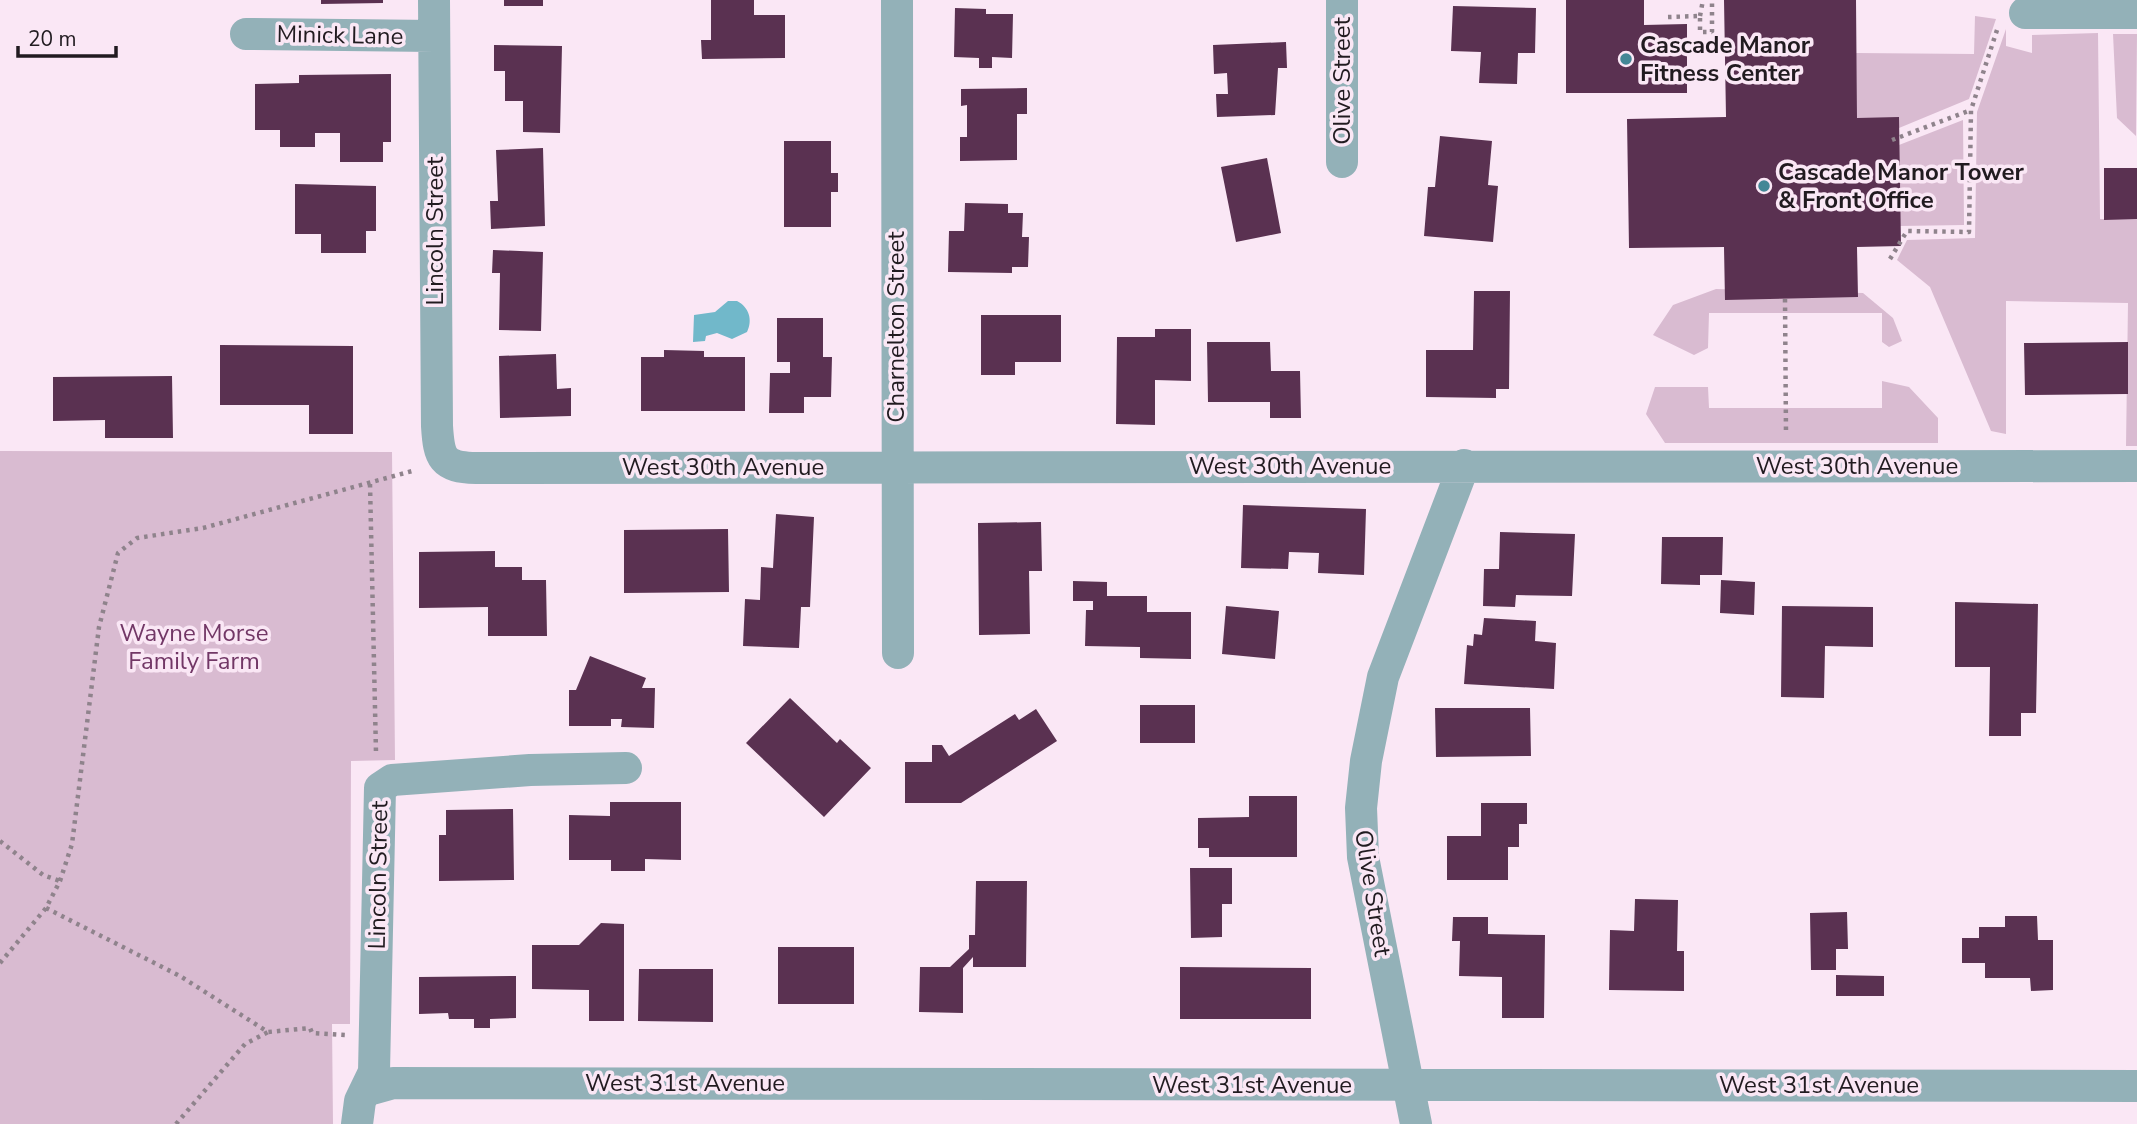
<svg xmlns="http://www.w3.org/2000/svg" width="2137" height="1124" font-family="'Nunito Sans',sans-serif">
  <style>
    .green { fill: #d9bbd1 }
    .water { fill: #71b8ca }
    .building { fill: #5a3151 }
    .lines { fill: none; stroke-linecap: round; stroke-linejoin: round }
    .path { stroke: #8f838c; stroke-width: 4.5; stroke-dasharray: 3.5 5; stroke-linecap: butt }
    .street { stroke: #93b1b8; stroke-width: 32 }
    .poi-dot { fill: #438796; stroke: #fae7f5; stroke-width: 2.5 }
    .labels { text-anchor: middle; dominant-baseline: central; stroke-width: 7; stroke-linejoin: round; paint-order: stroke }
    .street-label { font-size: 24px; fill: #211b20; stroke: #fae7f5 }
    .poi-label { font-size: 24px; font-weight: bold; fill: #211b20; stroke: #fae7f5; text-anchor: start }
    .park-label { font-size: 24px; fill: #723766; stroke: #fae7f5 }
  </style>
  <rect width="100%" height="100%" fill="#fae7f5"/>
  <path class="green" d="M1975 16 1996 19 1969 99 1899 128 1857 118 1856 53 1974 54Z
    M2006 29V46L2032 53V35L2098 33 2100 219H2137V446H2126L2128 303 2006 301V434L1991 431 1930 287 1897 260 1907 240 1975 238 1977 112Z
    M2113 34H2137L2136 136 2117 118Z
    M1963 120 1964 225 1900 226 1899 145Z
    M1716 289 1863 293 1893 318 1902 341 1889 347 1882 342V313H1709L1708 348 1694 355 1653 335 1673 305Z
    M1882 381 1909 387 1938 418V443H1665L1646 414 1655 387H1708L1709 408H1882Z
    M0 451 392 452 395 760 351 761 350 1024H332L333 1124H0Z"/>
  <path class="water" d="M728 301H737C749 307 753 320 747 332L732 339 717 333 706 336 705 341 693 342 694 315 715 312Z"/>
  <path class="building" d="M321 0H383V3L321 4Z
    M504 0H543V6H504Z
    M711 0H754V15H785V58L702 59 701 40H711Z
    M1566 0H1644V25L1687 24V93H1566Z
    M1724 0H1856L1857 118 1899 117 1901 246 1857 247 1858 297 1725 300 1724 247 1629 248 1627 119 1726 117Z
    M1453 6 1536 8 1535 53H1518L1517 84 1479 83 1481 52 1451 51Z
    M955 8 986 9V14H1013L1012 58 992 57V68H979V58L954 57Z
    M1286 42 1287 68H1278L1275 115 1217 117 1216 94H1228L1227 73 1214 74 1213 45Z
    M494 45 562 46 560 133 523 132V101H505V71H494Z
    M391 74V142H383V162H340V133H315V147H280V130H255V84L299 83V75Z
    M1027 88V114H1017V160L960 161V137H967V105L961 106V89Z
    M1440 136 1492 141 1488 185 1498 186 1493 242 1424 236 1428 187H1435Z
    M784 141H831V173H838V192H831V227H784Z
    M543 148 545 226 491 229 490 201H498L496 150Z
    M1267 158 1281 233 1236 242 1221 167Z
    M2104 168H2137V219L2104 220Z
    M295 184 376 186V231H366V253H321V234H295Z
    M965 203 1008 204V213H1023L1022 237H1029L1028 267H1012V273L948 272 949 231H964Z
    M493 250 543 252 541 331 499 330 500 273H492Z
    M1474 291H1510L1509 389H1496V398L1426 397V350H1473Z
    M981 315H1061V362H1015V375H981Z
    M777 318H823V357H832L831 397H804V413H769L770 373H790V362H777Z
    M1155 329H1191V381L1155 380V425L1116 424 1117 337H1155Z
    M1207 342H1270L1271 371H1300L1301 418H1270V402H1208Z
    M2128 342V394L2025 395 2024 343Z
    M220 345 353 346V434H309V405H220Z
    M664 350 704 351V357H745V411H641V357H664Z
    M556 354 557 389 571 388V416L500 418 499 356Z
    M172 376 173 438H105V420L53 421V377Z
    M1243 505 1366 509 1364 575 1318 573 1319 553 1289 552 1288 569 1241 568Z
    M776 514 814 517 810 607H801L799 648 743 646 745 599 760 600 761 567 773 568Z
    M1041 522 1042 571H1029L1030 634 979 635 978 523Z
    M728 529 729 592 624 593V530Z
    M1500 532 1575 534 1572 596 1516 595 1515 607 1483 606 1484 569H1499Z
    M1662 537H1723L1722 575H1700V585L1661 584Z
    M495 551V567H522V580H546L547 636H488V607L419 608V552Z
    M1721 580 1755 582 1754 615 1720 613Z
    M1073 581 1107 582V596H1147V612H1191V659L1140 658V647L1085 646 1086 610H1093V601H1073Z
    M1955 602 2038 604 2036 713H2021V736H1989L1990 667H1955Z
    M1226 606 1279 611 1275 659 1222 654Z
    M1782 606 1873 607V647L1825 646 1824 698 1781 697Z
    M1484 618 1536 621 1535 641 1556 643 1554 689 1464 684 1467 645 1473 646 1474 634 1482 635Z
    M590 656 646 678 642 688H655L654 728 621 727 622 719H611V726H569V690H576Z
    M790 698 837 743 840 739 871 768 824 817 746 743Z
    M1140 705H1195V743H1140Z
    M1435 708H1530L1531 756 1436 757Z
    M1036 709 1057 741 961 803H905V762H932V745H942L949 756 1015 714 1019 720Z
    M1249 796H1297V857H1209V848H1198V818L1249 817Z
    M610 802H681V860L645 859V871H611V860H569V815L610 816Z
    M1481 803H1527V824H1519V847H1508V880H1447V836H1481Z
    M513 809 514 880 439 881V835H446V810Z
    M1190 868H1232V904H1222V937L1191 938Z
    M976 881H1027L1026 967H973V957L963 968V1013L919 1012 920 967H950L969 949V935H975Z
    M1635 899 1678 900 1677 951H1684V991L1609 990 1610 930 1634 931Z
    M1847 912 1848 949H1836V970H1811L1810 913Z
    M2005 916H2037L2038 940H2053V990L2031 991 2030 978H1985V963H1962V938H1979V927H2005Z
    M1453 917H1488V934L1545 935 1544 1018H1502V977L1459 976 1460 941H1452Z
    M601 923 624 924V1021H589V990L532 989V945H579Z
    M778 947H854V1004H778Z
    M1180 967 1311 968V1019H1180Z
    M639 969H713V1022L638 1021Z
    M1836 975 1884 976V996H1836Z
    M516 976V1018L490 1019V1028H474V1019H449L448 1013 419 1014V977Z"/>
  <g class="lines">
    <path class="path" d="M1700 16 1703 0
      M1668 17 1700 16V32H1712V0
      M1892 140 1971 110
      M1890 259 1907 231 1969 232 1971 110 1997 30
      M1785 299 1786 434
      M370 484 376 753
      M0 841 43 875 60 881
      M46 908 180 976 268 1032 310 1028 312 1033 345 1035
      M0 963 46 908 60 881 72 844 99 627 118 553 137 538 203 528 416 470
      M176 1124 245 1044 268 1032"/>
    <path class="street" d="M434 0 437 426C439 458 442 467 476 468L2137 466
      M897 0 898 653
      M1342 0V162
      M2025 13H2137
      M246 34 434 36
      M368 1090 393 1083 2137 1086
      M357 1124 360 1101 374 1072 380 788 392 780 530 770 626 768
      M1416 1124 1363 857 1361 808 1366 761 1383 677 1464 465"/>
  </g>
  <g class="poi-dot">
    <circle cx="1626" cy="59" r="7"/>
    <circle cx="1764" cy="186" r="7"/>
  </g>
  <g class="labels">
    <g class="street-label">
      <text transform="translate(340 35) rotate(1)">Minick Lane</text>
      <text transform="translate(1342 81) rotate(-90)">Olive Street</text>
      <text transform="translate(435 231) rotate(-90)">Lincoln Street</text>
      <text transform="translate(896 327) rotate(-90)">Charnelton Street</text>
      <text x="1290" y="466">West 30th Avenue</text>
      <text x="1857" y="466">West 30th Avenue</text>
      <text x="723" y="467">West 30th Avenue</text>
      <text transform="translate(378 875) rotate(-89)">Lincoln Street</text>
      <text transform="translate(1373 893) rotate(81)">Olive Street</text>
      <text x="685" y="1083">West 31st Avenue</text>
      <text x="1252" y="1085">West 31st Avenue</text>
      <text x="1819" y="1085">West 31st Avenue</text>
    </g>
    <g class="poi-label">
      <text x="1640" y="45">Cascade Manor<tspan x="1640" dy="28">Fitness Center</tspan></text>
      <text x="1778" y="172">Cascade Manor Tower<tspan x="1778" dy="28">&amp; Front Office</tspan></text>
    </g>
    <g class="park-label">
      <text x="194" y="633">Wayne Morse<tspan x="194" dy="28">Family Farm</tspan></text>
    </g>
  </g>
  <path d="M18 46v10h98v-10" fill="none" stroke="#211b20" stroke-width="3.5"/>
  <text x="28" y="46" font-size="21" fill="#211b20" stroke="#fae7f5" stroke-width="5" paint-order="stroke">20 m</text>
</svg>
